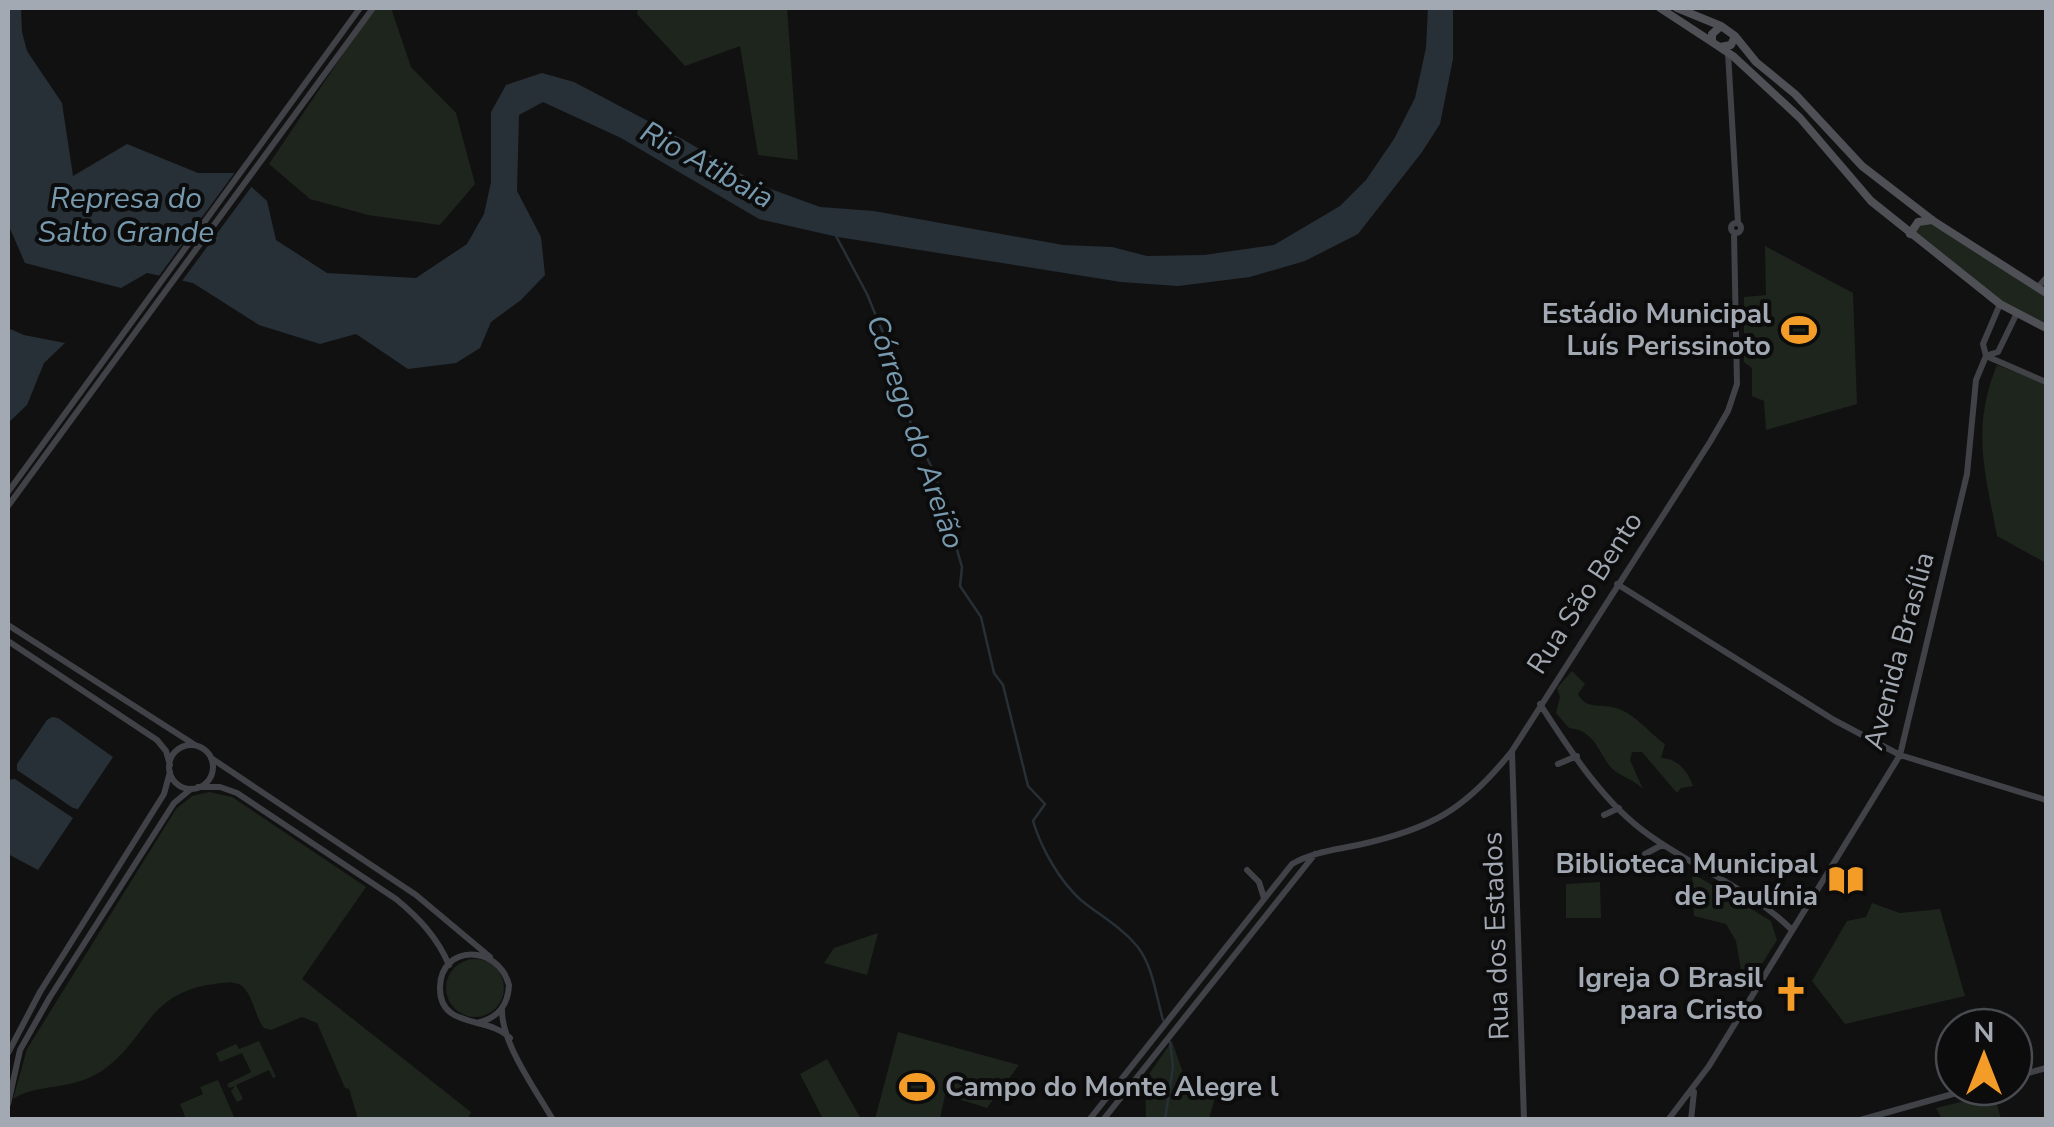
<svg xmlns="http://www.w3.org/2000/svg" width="2054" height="1127" font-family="'Nunito Sans',sans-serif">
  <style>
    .green { fill: #1d251d }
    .water { fill: #273036 }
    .pier { fill: #111112 }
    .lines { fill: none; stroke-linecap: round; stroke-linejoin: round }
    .stream { stroke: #273036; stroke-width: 2.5 }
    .secondary { stroke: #404247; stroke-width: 6 }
    .primary { stroke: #4e5056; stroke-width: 8 }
    .labels { text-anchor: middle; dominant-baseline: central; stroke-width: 8; stroke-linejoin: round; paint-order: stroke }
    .poi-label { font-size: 28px; font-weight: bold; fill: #a2a9b3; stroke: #0c0c0d; text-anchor: end }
    .street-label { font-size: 28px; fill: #a2a9b3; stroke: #0c0c0d }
    .water-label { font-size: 30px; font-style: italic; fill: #779aaf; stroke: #0c0c0d }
  </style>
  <rect width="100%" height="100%" fill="#111112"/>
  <path class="green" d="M374 8H391L411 67 456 113 475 184 440 225 368 215 310 199 269 164Z
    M638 8H787L798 160 758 155 740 46 685 66 637 14Z
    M1932 220 2046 293V328L2016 315 1910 234 1915 226Z
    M1765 246 1853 293 1857 404 1766 430 1764 401 1752 396V368L1744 362V297L1766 295Z
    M1997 365 2046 384V563L1997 536C1985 472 1971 428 1997 365Z
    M1572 671 1585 684 1578 694C1586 709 1597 704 1612 707 1633 711 1648 732 1665 744L1661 758C1677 758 1688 771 1693 786L1681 788 1677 793 1642 752H1632L1630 760 1643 789C1634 780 1625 778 1615 771 1601 762 1598 730 1569 728L1556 713 1560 697 1557 688Z
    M209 792 232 797 366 887 302 979 471 1112 468 1119H358L349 1089 345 1088 317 1023 302 1017 271 1030 264 1028C255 1017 254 998 243 987 236 980 223 983 214 984 145 993 147 1042 100 1072 70 1091 37 1083 13 1099L27 1049 176 809 192 796Z
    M1692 873 1771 921 1777 940 1755 975 1747 978 1742 976 1736 941 1726 924 1694 916Z
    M1600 882 1601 918H1566V884Z
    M1872 903 1900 913 1940 909 1965 996 1845 1024 1812 981 1847 921 1866 917Z
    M878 933 867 975 824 963 834 948Z
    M446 988a29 29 0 1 1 58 0a29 29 0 1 1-58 0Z
    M898 1032 1019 1065 987 1108 945 1095 940 1119H875Z
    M259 1041 276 1077 273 1078 269 1070 236 1085 243 1099 237 1102 231 1091 235 1086 229 1088 227 1084 251 1072 242 1053 220 1062 216 1053 236 1044 239 1049Z
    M1172 1041 1189 1091 1215 1097 1209 1119H1146L1145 1080Z
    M827 1059 861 1119H823L800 1074Z
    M218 1080 235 1119H186L180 1104 203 1094 200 1087Z
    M1994 1094 2001 1119H1942L1936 1108Z"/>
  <path class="water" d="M8 8H21L22 32 27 51 62 103 73 176 127 144 198 173H236L267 201 276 240 327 273 416 278 467 244 484 214 491 182V112L506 85 542 73 574 82 684 140 760 185 820 207 874 211 1063 245 1112 247 1147 256 1204 255 1274 245 1340 206 1366 180 1394 139 1415 98 1426 48 1428 8H1453V59L1440 124 1422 152 1358 234 1305 261 1250 277 1178 286 1121 282 838 237 759 219 621 138 543 102 519 115 517 191 541 237 545 275 521 300 491 322 480 348 456 363 408 369 356 334 320 344 259 325 193 283 147 273 121 288 25 263 8 224Z
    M8 328 24 335 65 343 44 363 27 405 8 423Z
    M52 717 58 718 113 757 78 809 73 808 17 770V764L47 720Z
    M15 779 73 818 38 870 8 854V780Z"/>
  <path class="pier" d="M238 168 255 182 179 285 156 280Z"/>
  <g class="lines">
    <path class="stream" d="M835 234 867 294 893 357 912 428 935 474 962 567 960 586 981 617 994 673 1003 685 1028 786 1045 804 1033 821C1041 848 1060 882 1082 901 1101 916 1121 927 1137 946 1153 966 1156 996 1163 1020
      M1165 1120 1173 1067 1170 1042"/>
    <path class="secondary" d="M1728 53 1738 223
      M1731 228a5 5 0 1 1 10 0a5 5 0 1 1-10 0Z
      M2038 287 2046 278
      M1988 355 1998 352 2016 315
      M1986 356 2046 382
      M8 492 360 8
      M8 506 373 8
      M1617 584 1834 720 1900 755 2046 800
      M8 625 195 745
      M8 641 157 740 166 751 170 765
      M1540 704C1569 749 1604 804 1649 835 1696 869 1749 888 1791 929
      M169 767a22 22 0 1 1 44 0a22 22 0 1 1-44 0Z
      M1512 752 1524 1120
      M211 758 416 895 490 957
      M1558 764 1577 756
      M198 787H220L237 793 396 899C419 918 437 937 449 965
      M1604 815 1619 808
      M1645 854 1662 845
      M1247 870 1259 882 1264 898
      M502 1009C501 1043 536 1090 553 1120
      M477 1023C498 1018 508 1006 509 985 498 944 441 944 440 987 439 1030 488 1015 510 1038
      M8 1053 40 992 164 794 170 772
      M2014 1077 2046 1068
      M8 1104 20 1050 50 997 174 803 191 789
      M1089 1120 1292 864C1312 852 1335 850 1358 845 1431 829 1465 810 1512 751L1710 442 1728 411 1737 384 1734 233
      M1103 1120 1315 854
      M1668 1120 1709 1066 1900 755 1967 474 1976 380 1986 356 1983 344 2000 304
      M1691 1120 1694 1092
      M1860 1120 1978 1087"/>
    <path class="primary" d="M1660 8 1712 42
      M1677 8 1721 26
      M1735 36 1756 62 1795 94 1862 166 1932 220 2046 293
      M1720 47 1731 45 1735 36 1721 26 1712 34V42L1733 56 1800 118 1871 201 2000 304 2046 328
      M1910 234 1918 222 1932 220"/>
  </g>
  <defs>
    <symbol id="stadium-bare" viewBox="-9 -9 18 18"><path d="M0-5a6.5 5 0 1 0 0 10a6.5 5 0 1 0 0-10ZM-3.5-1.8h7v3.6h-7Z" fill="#f39c27" stroke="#0c0c0d" stroke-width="2.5" paint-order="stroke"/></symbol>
    <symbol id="library-bare" viewBox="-9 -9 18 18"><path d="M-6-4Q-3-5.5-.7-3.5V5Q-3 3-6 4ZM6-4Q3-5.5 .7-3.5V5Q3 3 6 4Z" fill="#f39c27" stroke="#0c0c0d" stroke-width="2.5" paint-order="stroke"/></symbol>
    <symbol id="church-bare" viewBox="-9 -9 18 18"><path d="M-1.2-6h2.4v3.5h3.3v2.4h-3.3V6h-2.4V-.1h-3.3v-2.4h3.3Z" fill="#f39c27" stroke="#0c0c0d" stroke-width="2.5" paint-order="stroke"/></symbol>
  </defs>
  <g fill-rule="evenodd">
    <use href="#stadium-bare" x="1774" y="305" width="50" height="50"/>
    <use href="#library-bare" x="1821" y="855" width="50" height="50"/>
    <use href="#church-bare" x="1766" y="969" width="50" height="50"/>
    <use href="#stadium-bare" x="892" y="1062" width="50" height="50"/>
  </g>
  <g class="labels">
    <g class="poi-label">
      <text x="1771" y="314">Estádio Municipal<tspan x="1771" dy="32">Luís Perissinoto</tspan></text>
      <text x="1818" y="864">Biblioteca Municipal<tspan x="1818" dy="32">de Paulínia</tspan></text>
      <text x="1763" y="978">Igreja O Brasil<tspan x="1763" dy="32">para Cristo</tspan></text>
      <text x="945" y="1087" text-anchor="start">Campo do Monte Alegre l</text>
    </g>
    <g class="street-label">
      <text transform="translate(1585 593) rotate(-57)">Rua São Bento</text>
      <text transform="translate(1899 651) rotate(-75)">Avenida Brasília</text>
      <text transform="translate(1496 936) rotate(-92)">Rua dos Estados</text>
    </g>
    <g class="water-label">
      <text transform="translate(707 165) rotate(29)">Rio Atibaia</text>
      <text x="126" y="198">Represa do<tspan x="126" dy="34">Salto Grande</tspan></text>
      <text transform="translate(915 432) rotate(71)">Córrego do Areião</text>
    </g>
  </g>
  <rect width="2054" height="1127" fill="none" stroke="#a2a9b3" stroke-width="20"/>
  <g transform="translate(1984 1057)"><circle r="48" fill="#0c0c0d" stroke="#484b4f" stroke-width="2.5"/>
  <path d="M0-8L18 38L0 25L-18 38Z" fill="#f39c27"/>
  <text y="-15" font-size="28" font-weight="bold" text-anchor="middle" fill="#a2a9b3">N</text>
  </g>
</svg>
